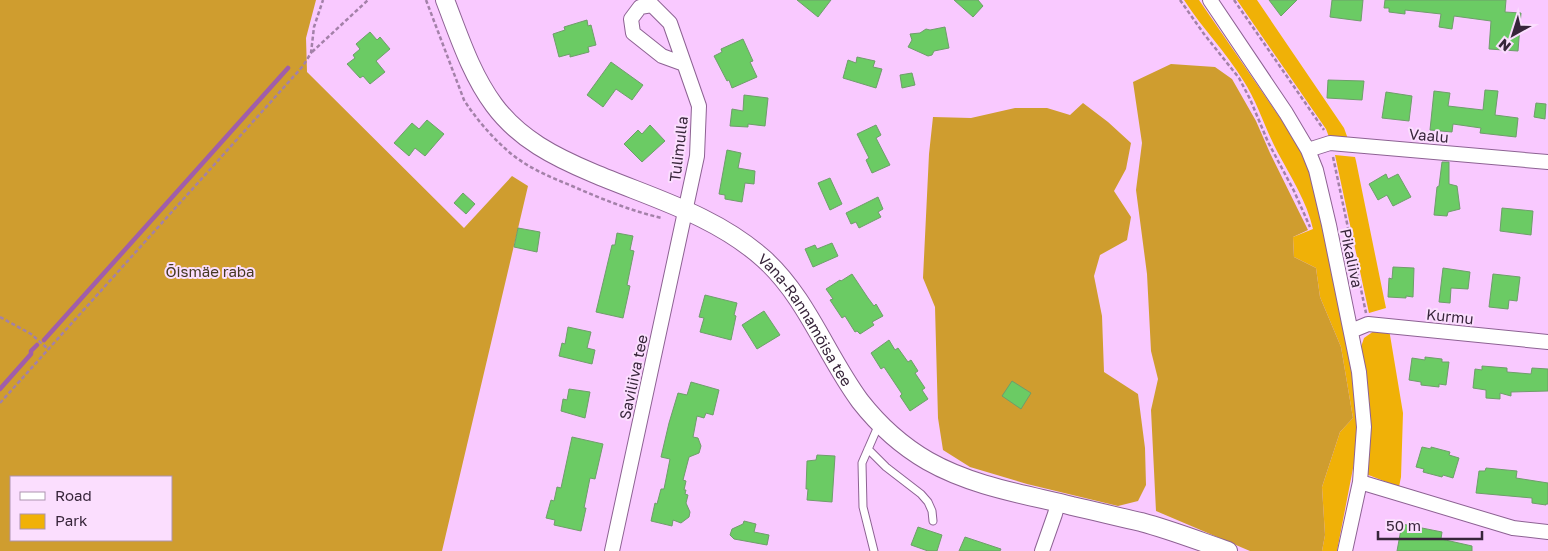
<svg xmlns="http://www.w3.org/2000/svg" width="1548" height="551" font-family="'Golos Text',sans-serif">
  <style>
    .green { fill: #f0b107 }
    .forest { fill: #cf9d2f; fill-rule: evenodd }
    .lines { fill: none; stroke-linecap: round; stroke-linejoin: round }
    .stream { stroke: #a05eaa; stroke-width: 4.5 }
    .building { fill: #6bcb64; stroke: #6f9d6b }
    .service-casing { stroke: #8d6293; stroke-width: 9 }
    .minor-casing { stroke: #8d6293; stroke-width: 16 }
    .tertiary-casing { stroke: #8d6293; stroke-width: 20 }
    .path { stroke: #a381a8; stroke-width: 2.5; stroke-dasharray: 4 2.5; stroke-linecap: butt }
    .service { stroke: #fff; stroke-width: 7 }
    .minor { stroke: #fff; stroke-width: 14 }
    .tertiary { stroke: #fff; stroke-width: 18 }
    .labels { text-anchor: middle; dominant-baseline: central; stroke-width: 4; stroke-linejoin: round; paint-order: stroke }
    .street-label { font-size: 15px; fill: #37253a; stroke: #fbdefe }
    .park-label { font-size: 15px; fill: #453922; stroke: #fbdefe }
  </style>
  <rect width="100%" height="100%" fill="#f9c9ff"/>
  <path class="green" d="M1184 0H1199L1289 131 1303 155 1313 181 1350 360 1357 416 1355 458 1337 551H1322L1325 535 1322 487 1340 432 1353 418 1341 347 1320 297 1316 268 1294 257 1293 237 1313 229C1307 202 1291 177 1278 153 1265 129 1258 103 1243 80 1226 52 1202 28 1184 0Z
    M1237 0H1257L1344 128 1348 139 1329 137 1326 129Z
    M1335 155 1355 157 1356 161 1386 308 1369 313Z
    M1389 329 1403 413 1401 477 1399 487 1366 474 1370 418 1360 350 1364 338 1374 331Z"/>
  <path class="forest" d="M0 0H316L306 38 307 72 464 228 512 176 528 186 442 551H0ZM11 477H171V540H11Z
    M1171 64 1215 67 1232 79 1256 121 1270 153 1308 230 1293 237 1294 257 1316 268 1320 297 1341 347 1353 418 1340 432 1322 487 1325 535 1322 551H1250L1156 511 1151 410 1158 379 1151 351 1147 274 1136 190 1142 143 1133 82Z
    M1083 103 1108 122 1131 143 1126 169 1114 191 1131 217 1127 240 1100 255 1094 276 1102 316 1104 372 1138 394 1145 448 1146 485 1138 501 1118 506 1027 484 970 467 943 450 938 418 935 307 923 278 929 154 933 117 971 118 1015 108H1047L1070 115Z"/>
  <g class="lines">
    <path class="stream" d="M44 340 288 68
      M0 389 31 354V351L37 345"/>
  </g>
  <path class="building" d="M797 0H831L818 17Z
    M954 0H978L983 6 973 17Z
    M1269 0H1297L1281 16Z
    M1332 0H1363L1361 21 1330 17Z
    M1385 0H1506L1505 12 1521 13 1518 51 1489 49 1491 21 1454 16 1452 29 1439 27 1441 14 1405 10V14L1389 12V8H1384Z
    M587 20 588 26 591 25 596 45 588 47 589 52 570 57V54L559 57 553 34 565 30 564 27Z
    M945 27 949 48 934 51 932 55 928 56 908 47 912 40 910 34 920 33 926 29 930 30Z
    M370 32 377 40 380 37 390 49 376 61 385 72 370 84 363 76 360 78 347 64 355 58 353 55 360 49 356 44Z
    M743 39 753 61 750 62 757 77 732 88 729 80 727 81 714 56 722 52 721 49Z
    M857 57 875 61 873 67 882 69 876 88 843 78 848 60 856 63Z
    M611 62 643 85 632 100 616 89 603 107 587 95Z
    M912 73 915 85 902 88 900 75Z
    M1328 80 1364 81 1362 100 1327 98Z
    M1485 90 1498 91 1495 115 1518 118 1516 137 1480 133 1481 128 1453 124 1452 132 1430 130 1434 91 1450 93 1448 106 1483 110Z
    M1386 92 1412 96 1409 121 1382 118Z
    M744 95 768 98 765 126 748 124V127L730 126 732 109 743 111Z
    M1536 103 1546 104 1545 119 1534 117Z
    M427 120 444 134 425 156 415 148 409 156 394 143 412 123 419 129Z
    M650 125 665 141 642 162 624 144 638 130 642 134Z
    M876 125 881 135 876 138 890 165 872 173 866 160 869 158 857 134Z
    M727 150 741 153 738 168 755 171 754 184 745 183 742 202 725 199V195L719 194Z
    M1442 162H1449V184L1457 186 1460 209 1448 212 1447 216 1434 215 1437 187 1439 186Z
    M1386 174 1388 179 1398 174 1411 197 1393 206 1387 195 1378 200 1369 184Z
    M830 178 842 204 830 210 818 183Z
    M463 193 475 204 466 214 454 203Z
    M878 197 883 209 878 212 881 217 859 228 856 222 851 224 846 213Z
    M1502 208 1533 211 1531 235 1500 231Z
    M518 228 540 232 537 252 514 247Z
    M617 233 633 236 630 250 634 251 627 285 630 286 623 318 596 312 612 245H615Z
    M832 243 838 256 813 267 805 249 815 245 817 249Z
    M1393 267 1414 268 1413 297 1406 296V298L1388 297 1389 278 1392 279Z
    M1443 268 1470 272 1468 289 1451 288 1450 303 1439 302Z
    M852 274 868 298 874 306 876 304 883 316 872 322 874 325 860 334 857 331 855 332 845 316 842 318 830 300 833 299 826 289 840 280 841 281Z
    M1493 274 1520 277 1517 301 1509 300 1508 309 1489 307Z
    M705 295 737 303 734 315 736 316 731 340 700 332 704 318 699 317Z
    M764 311 780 335 757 349 742 325Z
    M568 327 591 332 587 348 595 350 592 364 559 356 562 343 565 344Z
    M889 340 895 350 898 348 908 362 911 360 918 371 915 373 925 388 922 390 928 399 910 411 900 396 902 394 884 367 881 369 871 353Z
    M1425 357 1442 359V362H1449L1446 385 1439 384V387L1421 385V382L1409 380 1412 358 1425 360Z
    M1482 366 1507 368V372L1531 374 1532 368 1548 369V391L1511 392V396L1500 393V399L1486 398V390L1473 388 1475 369 1482 370Z
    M1012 381 1031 393 1021 409 1002 396Z
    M691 382 719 390 713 415 706 413 704 418 697 416 693 437 698 438 701 446 699 453 689 457 683 480 686 481 684 490H686L685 494 688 495 686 503 690 512 689 517 681 523 673 520 672 526 651 521 655 503 657 504 661 489H664L670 459 661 457 669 423 678 393 687 395Z
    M569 389 590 392 585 418 561 411 563 399 567 400Z
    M572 437 603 444 595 479 590 478 584 508H586L581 531 554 525 555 520 546 518 551 500 554 501 557 487 561 488Z
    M1422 447 1431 449V447L1450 452 1449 455 1459 458 1453 478 1443 475 1442 477 1423 472 1424 469 1416 467Z
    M817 455 835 456 832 502 807 500 808 489H806L807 461 816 460Z
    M1486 468 1517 471 1516 478 1548 483V504H1546V505L1532 503V498L1476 493 1479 471H1485Z
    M744 521 756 524 754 532 769 535 767 545 734 539 730 535 732 529 743 524Z
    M1402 524 1442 532 1441 539 1472 546V551H1397Z
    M918 527 942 535 937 551H928L911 545Z
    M965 537 1001 549 1000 551H959Z"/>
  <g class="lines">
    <defs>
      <path id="service" d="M868 449 886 467 921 494 928 502 932 511 933 521
        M874 551 863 507 862 463 879 424"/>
      <path id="minor" d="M1210 0 1286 113 1308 150 1316 170 1329 225 1359 372 1364 427 1360 482 1345 551
        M1308 150 1330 143 1548 162
        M1351 331 1368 324 1548 342
        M1360 482 1513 528 1548 532
        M612 551 697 156 699 106 670 23 652 5 640 7 631 19 633 33 662 56 684 64
        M1042 551 1055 514 1058 503"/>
      <g id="tertiary">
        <path id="s1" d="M445 0C459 36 471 74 494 105 519 139 555 157 593 173 652 198 715 215 764 259 807 298 826 355 860 401 878 424 902 446 928 461 972 486 1023 494 1072 506 1095 511 1118 517 1141 522 1171 530 1199 541 1228 551"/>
      </g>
    </defs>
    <use href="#service" class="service-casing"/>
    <use href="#minor" class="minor-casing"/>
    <use href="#tertiary" class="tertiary-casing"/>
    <path class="path" d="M426 0 464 100C476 119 492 137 509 152 528 168 550 177 572 186 602 199 631 211 662 218
      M1180 0 1204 34 1239 78 1250 99 1268 142 1294 191 1310 227
      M1234 0 1324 130
      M312 52 368 0
      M1333 157 1366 313
      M0 317 31 334 48 349
      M0 403 303 66 311 53 314 27 323 0"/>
    <use href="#service" class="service"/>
    <use href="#minor" class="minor"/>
    <use href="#tertiary" class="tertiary"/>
  </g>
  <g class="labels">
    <g class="street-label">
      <text transform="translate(1429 135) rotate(5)">Vaalu</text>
      <text transform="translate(678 149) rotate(-83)">Tulimulla</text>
      <text transform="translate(1352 258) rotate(78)">Pikaliiva</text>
      <text transform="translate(1450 316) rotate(6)">Kurmu</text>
      <text stroke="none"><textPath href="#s1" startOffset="504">Vana-Rannamõisa tee</textPath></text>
      <text transform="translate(633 377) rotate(-78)">Saviliiva tee</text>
    </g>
    <g class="park-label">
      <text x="210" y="271">Õismäe raba</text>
    </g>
  </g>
  <rect x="10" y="476" width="162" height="65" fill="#fbdefe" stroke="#ad94b0"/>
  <rect x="20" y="492" width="25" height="8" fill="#ffffff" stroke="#ad94b0"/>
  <text x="55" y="501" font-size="15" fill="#37253a">Road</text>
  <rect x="20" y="514" width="25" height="15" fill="#f0b107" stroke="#ad94b0"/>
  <text x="55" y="526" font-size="15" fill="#37253a">Park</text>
  <g transform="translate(1513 35) rotate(219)" stroke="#fbdefe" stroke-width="4" paint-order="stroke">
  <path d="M0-4L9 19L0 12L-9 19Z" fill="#37253a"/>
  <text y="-8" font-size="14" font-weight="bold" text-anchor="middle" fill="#37253a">N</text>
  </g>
  <path d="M1378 531v8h104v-8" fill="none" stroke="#37253a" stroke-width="2.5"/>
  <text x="1386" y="531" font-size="15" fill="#37253a" stroke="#fbdefe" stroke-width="4" paint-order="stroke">50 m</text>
</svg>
